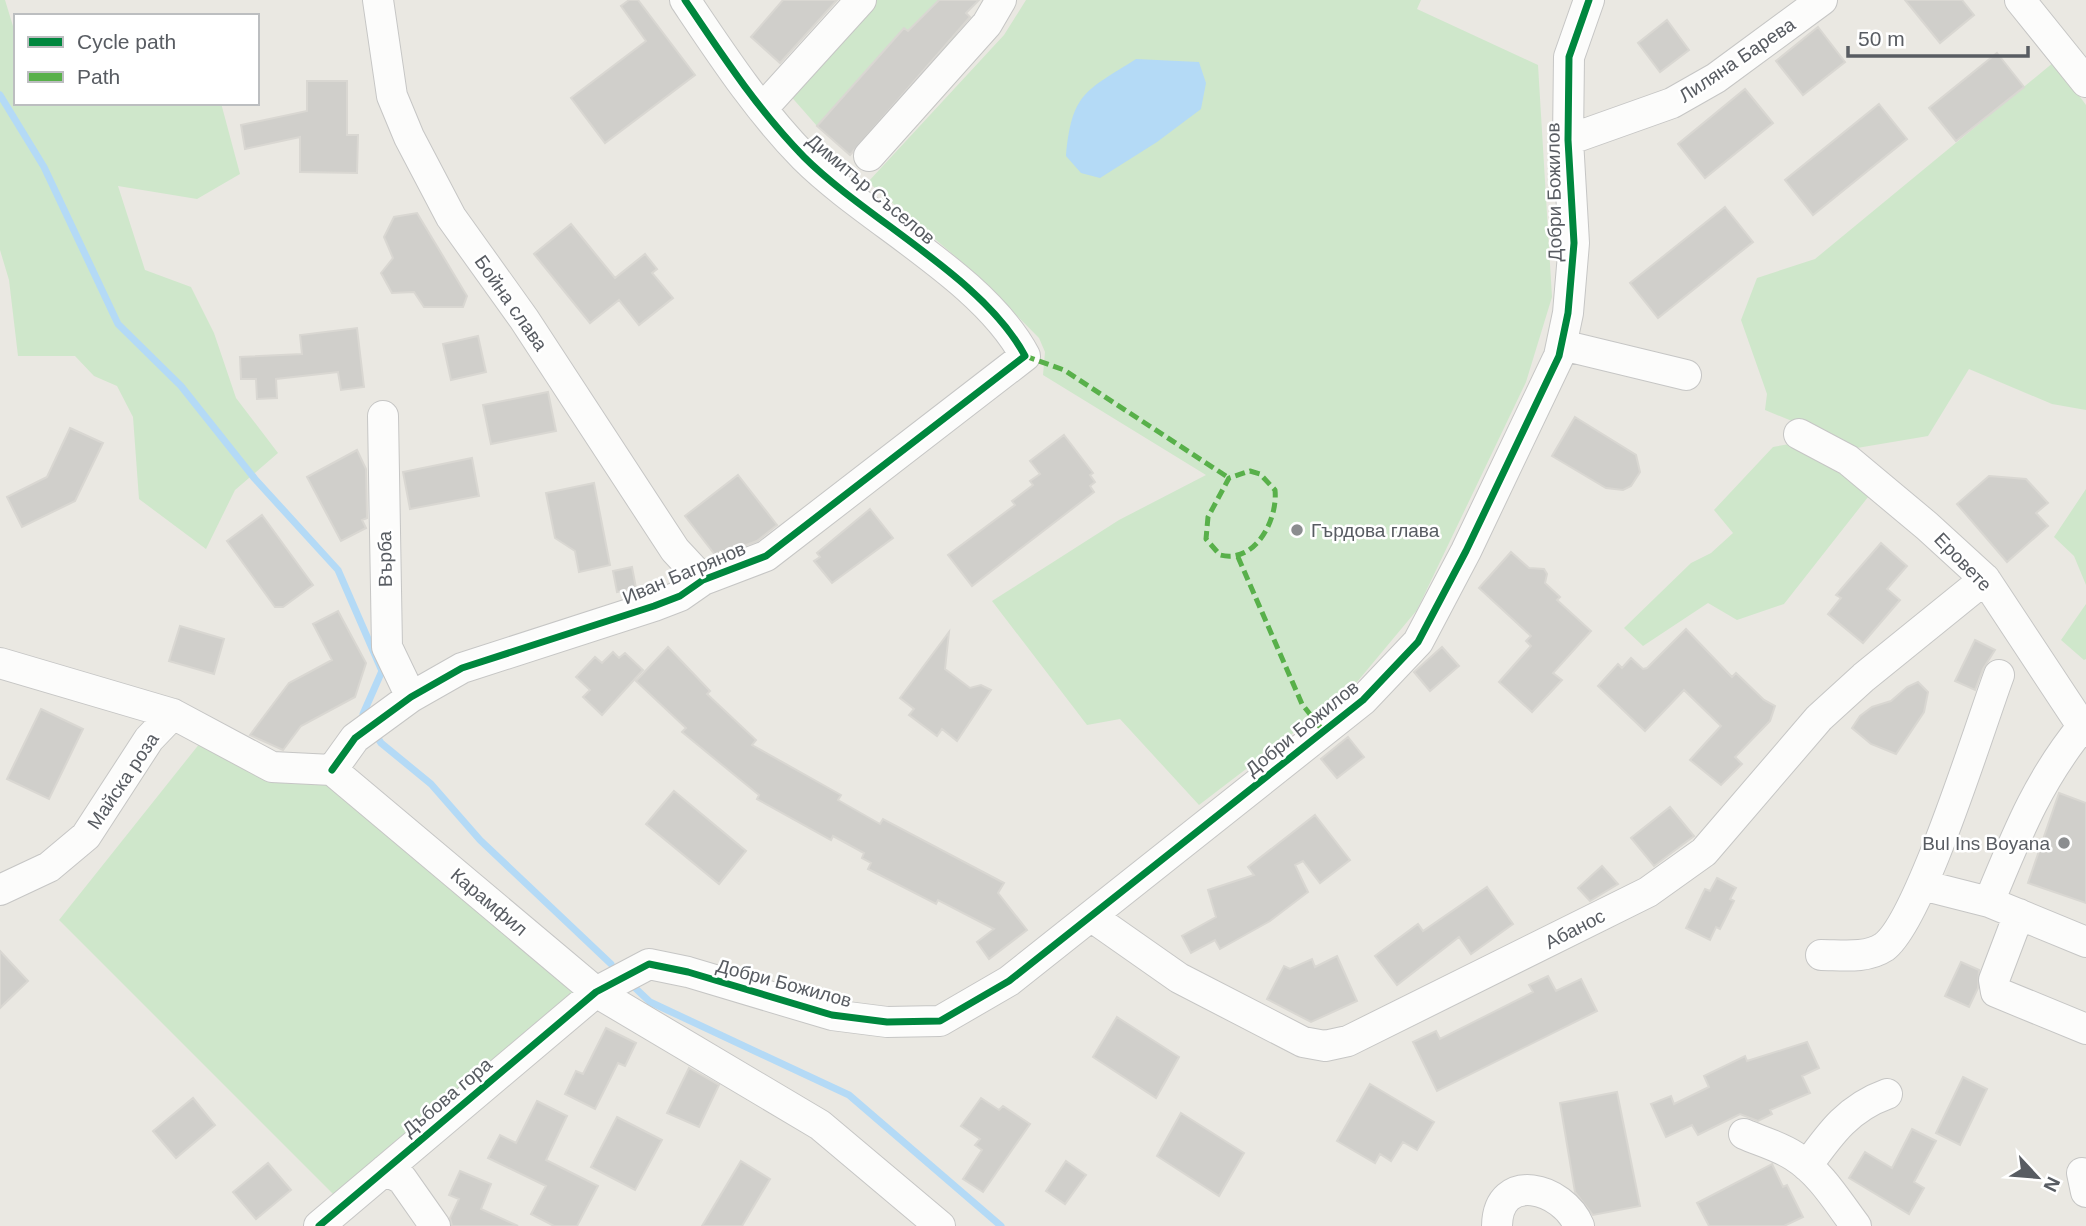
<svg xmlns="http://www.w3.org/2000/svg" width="2086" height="1226" font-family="Arial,sans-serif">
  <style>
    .green { fill: #cfe7cb }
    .water { fill: #b4daf6 }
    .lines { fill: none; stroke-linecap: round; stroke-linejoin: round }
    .stream { stroke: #b4daf6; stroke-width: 7 }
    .building { fill: #d0cfcb; stroke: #d9d7d2; stroke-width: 2 }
    .minor-casing { stroke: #c6c6c5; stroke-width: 32 }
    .minor { stroke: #fcfcfb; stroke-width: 30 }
    .quiet { stroke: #58b04a; stroke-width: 5; stroke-dasharray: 10 5; stroke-linecap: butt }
    .cycleway-casing { stroke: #fff; stroke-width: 11 }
    .cycleway { stroke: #00873e; stroke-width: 7 }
    .poi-dot { fill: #8b8d8f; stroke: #fff; stroke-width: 2.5 }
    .labels { text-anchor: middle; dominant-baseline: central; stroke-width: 5; stroke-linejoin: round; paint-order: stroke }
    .street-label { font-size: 19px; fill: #585c62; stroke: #fff }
    .poi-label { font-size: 19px; fill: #585c62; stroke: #fff; text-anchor: start }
  </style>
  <rect width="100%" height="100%" fill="#eae8e2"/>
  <path class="green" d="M0 0H5L16 36V103H221L240 174 197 199 118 186 145 270 191 287 214 333 236 398 278 453 235 490 206 549 139 499 133 417 117 386 94 376 75 356H18L9 280 0 250Z
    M872 0H939L931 8 957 34 937 57 904 28 872 64 904 94 883 118 850 89 817 126 788 93Z
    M1026 0H1421L1417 9 1538 65 1552 297 1526 382 1417 610 1352 688 1199 805 1120 719 1087 725 992 601 1119 520 1206 475 1043 375 1045 352 1039 338 976 274 868 182 1004 35Z
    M2054 62 2086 105V410L2052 404 1969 369 1928 436 1857 448 1765 410 1767 394 1741 320 1757 278 1815 259Z
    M1795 443 1872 492 1784 604 1737 620 1708 603 1643 646 1624 628 1691 563 1711 553 1733 533 1714 510 1773 447Z
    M2086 489V585L2074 556 2054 537Z
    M2086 604V659L2084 660 2061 640Z
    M208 733 332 770 596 992 343 1204 59 920Z"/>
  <path class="water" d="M1136 59 1199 62 1206 83 1201 109 1157 142 1100 178 1081 173 1066 156C1072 92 1086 91 1136 59Z"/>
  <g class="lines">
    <path class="stream" d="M0 95 44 167 118 324 181 386 255 479 338 570 382 671 363 714 368 722
      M374 732 381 743 431 784 480 840 611 964
      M632 985 650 1002 849 1095 1001 1226"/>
  </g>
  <path class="building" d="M629 0H638L695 75 605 143 571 98 646 41 621 6Z
    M783 0H837L780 63 751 37Z
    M939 0H979L966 13 970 17 850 155 817 126 904 28 908 31Z
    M1905 0H1962L1974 15 1940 43Z
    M1667 20 1689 50 1660 72 1638 43Z
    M1818 27 1845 62 1803 95 1776 61Z
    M1997 53 2024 87 1956 141 1929 108Z
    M307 81H347V135H358L357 173 300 172V137L245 149 241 125 307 111Z
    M1745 89 1773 123 1705 178 1678 144Z
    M1879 104 1907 139 1813 215 1785 180Z
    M1725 207 1753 242 1658 318 1630 283Z
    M417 213 467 296 463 307H424L414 292 392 293 381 273 393 258 384 237 394 217Z
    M571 224 615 278 645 254 657 269 652 273 673 298 639 325 619 300 590 323 534 254Z
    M357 328 364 387 341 390 338 372 276 379 277 398 257 399 256 379H241L240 357 302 354 300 335Z
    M478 336 486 372 451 380 443 344Z
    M548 392 556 431 491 444 483 405Z
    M1575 417 1636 455 1640 472 1631 486 1623 490 1606 488 1552 456Z
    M70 428 103 443 75 501 22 527 7 497 47 477Z
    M1064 435 1093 473 1090 475 1095 482 1090 486 1094 492 972 586 948 555 1015 505 1012 501 1033 485 1030 481 1040 474 1030 461Z
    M357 450 366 469 367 518 362 520 366 528 341 541 307 477Z
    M472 458 479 496 410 509 403 472Z
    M738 475 777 525 757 541 716 556 685 516Z
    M1989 476 2026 479 2048 503 2036 513 2048 526 2007 562 1957 504Z
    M594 483 610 565 579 572 575 551 555 538 546 493Z
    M870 509 893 538 832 583 814 561 820 557 817 553Z
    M262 515 313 585 283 607H275L227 541Z
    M1881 543 1907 566 1887 589 1900 600 1863 643 1828 614 1841 598 1836 595Z
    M1511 552 1529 568 1544 569 1547 574 1545 583 1560 597 1557 600 1591 631 1553 673 1562 680 1532 712 1499 682 1531 646 1526 641 1531 636 1479 588Z
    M632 567 636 588 617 592 613 571Z
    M338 611 366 663 355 697 301 726 283 750 250 735 289 683 332 660 313 624Z
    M180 626 224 639 214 674 169 661Z
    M1686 629 1732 677 1736 673 1764 700 1775 706 1770 721 1735 757 1742 764 1721 785 1690 760 1721 726 1684 690 1645 731 1598 686 1618 664 1622 668 1631 658 1643 669 1647 668Z
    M949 632 945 669 970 688 981 685 991 690 957 741 942 729 937 736 909 715 914 709 900 698Z
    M1975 640 1995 650 1983 669 1975 690 1955 681Z
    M668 647 710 691 707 694 756 740 752 745 841 795 838 800 880 824 883 819 1004 883 998 893 1027 930 989 959 977 942 994 929 938 900 936 904 868 869 871 863 862 858 864 853 833 836 831 840 757 799 759 795 682 732 686 728 636 681Z
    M1442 647 1459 666 1430 691 1414 672Z
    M613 652 619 658 625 653 643 670 602 715 583 697 590 690 576 677 595 657 602 663Z
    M1918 682 1928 692 1924 712 1896 754 1871 744 1852 728 1860 716 1872 707 1891 701 1907 687Z
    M41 709 83 729 49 799 7 779Z
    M1348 737 1364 757 1337 778 1321 759Z
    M674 791 746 851 719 884 646 824Z
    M2059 793 2086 803V903L2028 883Z
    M1670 807 1694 836 1654 866 1631 838Z
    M1315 815 1350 860 1320 883 1303 861 1295 865 1308 892 1270 921 1220 949 1215 940 1191 953 1182 936 1216 917 1208 890 1254 875 1248 867Z
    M1602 866 1618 884 1590 901 1578 888Z
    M1717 878 1736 888 1730 899 1734 901 1720 929 1716 927 1710 940 1686 928 1705 889 1710 891Z
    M1487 887 1513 924 1471 954 1459 937 1397 985 1375 956 1418 924 1423 931Z
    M0 951 28 981 0 1008Z
    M1337 956 1357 1001 1311 1022 1267 999 1284 966 1290 969 1312 959 1315 967Z
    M1961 962 1979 970 1978 988 1969 1007 1945 996Z
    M1548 976 1556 991 1581 979 1597 1011 1437 1091 1413 1042 1436 1031 1440 1039 1533 992 1529 985Z
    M1117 1017 1179 1057 1156 1098 1093 1057Z
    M606 1028 636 1043 625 1066 618 1063 595 1109 565 1094 576 1071 583 1074Z
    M1807 1042 1819 1068 1802 1076 1810 1093 1770 1110 1772 1114 1758 1121 1740 1114 1698 1135 1692 1125 1666 1137 1651 1104 1671 1096 1674 1104 1709 1087 1704 1076 1745 1056 1747 1061Z
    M689 1068 719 1085 699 1127 667 1113Z
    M1963 1077 1987 1089 1960 1145 1936 1133Z
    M1370 1084 1434 1122 1417 1150 1403 1142 1391 1161 1380 1154 1375 1163 1337 1141Z
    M1617 1092 1640 1206 1593 1215 1575 1192 1560 1103Z
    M193 1098 215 1125 176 1158 153 1131Z
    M981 1098 999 1110 1003 1106 1030 1124 983 1192 963 1179 982 1150 975 1145 980 1139 961 1126Z
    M537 1101 567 1116 546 1160 598 1186 577 1226H554L531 1214 546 1186 488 1158 500 1135 516 1143Z
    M1181 1113 1244 1153 1219 1196 1157 1156Z
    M617 1117 662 1140 635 1190 591 1167Z
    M1912 1129 1936 1141 1914 1182 1924 1188 1909 1214 1849 1178 1865 1152 1892 1168Z
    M741 1161 770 1179 742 1226H702Z
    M1066 1161 1086 1175 1065 1204 1046 1191Z
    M268 1163 291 1190 256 1219 233 1192Z
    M1772 1164 1783 1187 1787 1185 1803 1217 1784 1226H1709L1697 1203Z
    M460 1171 491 1184 481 1209 518 1226H452L450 1218 459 1199 449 1195Z"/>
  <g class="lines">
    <defs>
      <path id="minor" d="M378 0 392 96 409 137 451 217 524 319 675 550 703 580
        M2020 0 2086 82
        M762 109 861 0
        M1568 140 1672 103 1716 78 1822 0
        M869 156 987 24 1001 0
        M1562 345 1686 375
        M383 416 387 647 411 697
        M1799 434 1848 460 1927 526 1985 579 2086 732
        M0 663 173 714 272 767 332 770 596 992 820 1125 940 1226
        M332 770 355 738 411 697 462 668 654 606 680 596 703 580 766 556 1025 356C984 278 867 220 804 157 758 110 722 55 685 0
        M1922 885 1989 902 2086 942
        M0 890 49 867 86 836 149 739 173 714
        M1989 902C2016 837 2037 782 2082 727
        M2019 914 1994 980 1996 992 2086 1029
        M1092 917 1179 978 1303 1042 1325 1046 1348 1041 1648 892 1704 852 1819 718 1864 677 1985 579
        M1821 955C1841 955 1866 959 1884 947 1920 921 1980 726 1999 675
        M1744 1134C1760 1141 1779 1146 1794 1156 1821 1173 1837 1201 1856 1226
        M1807 1166C1830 1134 1848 1108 1887 1094
        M385 1170 402 1179 435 1226
        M2082 1173 2086 1192
        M319 1226 596 992 649 964 688 972 832 1015 887 1022 940 1021 1009 981 1363 700 1418 642 1466 551 1559 356 1568 313 1574 243 1568 140 1569 57 1589 0
        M1497 1226C1498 1170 1563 1187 1579 1226"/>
    </defs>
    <use href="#minor" class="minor-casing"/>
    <use href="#minor" class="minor"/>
    <path class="quiet" d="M1025 356 1064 370 1229 478
      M1250 471 1260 474 1275 490C1278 520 1255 564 1220 555L1206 539 1208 517 1229 478Z
      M1238 557 1302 704 1324 732"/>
    <defs>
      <path id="cycleway" d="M332 770 355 738 411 697 462 668 654 606 680 596 703 580 766 556 1025 356C984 278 867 220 804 157 758 110 722 55 685 0
        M319 1226 596 992 649 964 688 972 832 1015 887 1022 940 1021 1009 981 1363 700 1418 642 1466 551 1559 356 1568 313 1574 243 1568 140 1569 57 1589 0"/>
    </defs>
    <use href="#cycleway" class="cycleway-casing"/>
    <use href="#cycleway" class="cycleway"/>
  </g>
  <g class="poi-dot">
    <circle cx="1297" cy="530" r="7"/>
    <circle cx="2064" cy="843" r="7"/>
  </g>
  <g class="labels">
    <g class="street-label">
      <text transform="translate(1737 60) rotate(-34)">Лиляна Барева</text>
      <text transform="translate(871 189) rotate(40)">Димитър Съселов</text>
      <text transform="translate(1554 192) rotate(-91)">Добри Божилов</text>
      <text transform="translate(511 303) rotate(55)">Бойна слава</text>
      <text transform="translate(385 559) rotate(-91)">Върба</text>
      <text transform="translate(1963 562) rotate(46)">Еровете</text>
      <text transform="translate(684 573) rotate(-23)">Иван Багрянов</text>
      <text transform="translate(1302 728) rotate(-39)">Добри Божилов</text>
      <text transform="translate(123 781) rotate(-56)">Майска роза</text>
      <text transform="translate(489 902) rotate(40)">Карамфил</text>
      <text transform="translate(1575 929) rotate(-27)">Абанос</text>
      <text transform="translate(784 983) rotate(15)">Добри Божилов</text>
      <text transform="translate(447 1097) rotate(-40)">Дъбова гора</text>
    </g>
    <g class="poi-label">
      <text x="1311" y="530">Гърдова глава</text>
      <text x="2050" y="843" text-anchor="end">Bul Ins Boyana</text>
    </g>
  </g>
  <rect x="14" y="14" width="245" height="91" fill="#ffffff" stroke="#bcbec0" stroke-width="2"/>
  <rect x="28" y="37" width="35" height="10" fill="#00873e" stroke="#bcbec0" stroke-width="2"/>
  <text x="77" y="49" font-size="21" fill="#585c62">Cycle path</text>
  <rect x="28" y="72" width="35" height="10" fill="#58b04a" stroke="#bcbec0" stroke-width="2"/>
  <text x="77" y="84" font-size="21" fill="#585c62">Path</text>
  <g transform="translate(2037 1177) rotate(116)" stroke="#ffffff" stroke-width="5" paint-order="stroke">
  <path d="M0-5L12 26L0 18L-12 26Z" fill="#585c62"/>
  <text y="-10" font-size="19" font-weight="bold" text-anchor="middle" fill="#585c62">N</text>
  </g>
  <path d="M1848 46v10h180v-10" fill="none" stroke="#585c62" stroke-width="3.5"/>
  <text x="1858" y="46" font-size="21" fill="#585c62" stroke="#ffffff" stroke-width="5" paint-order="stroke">50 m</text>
</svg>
